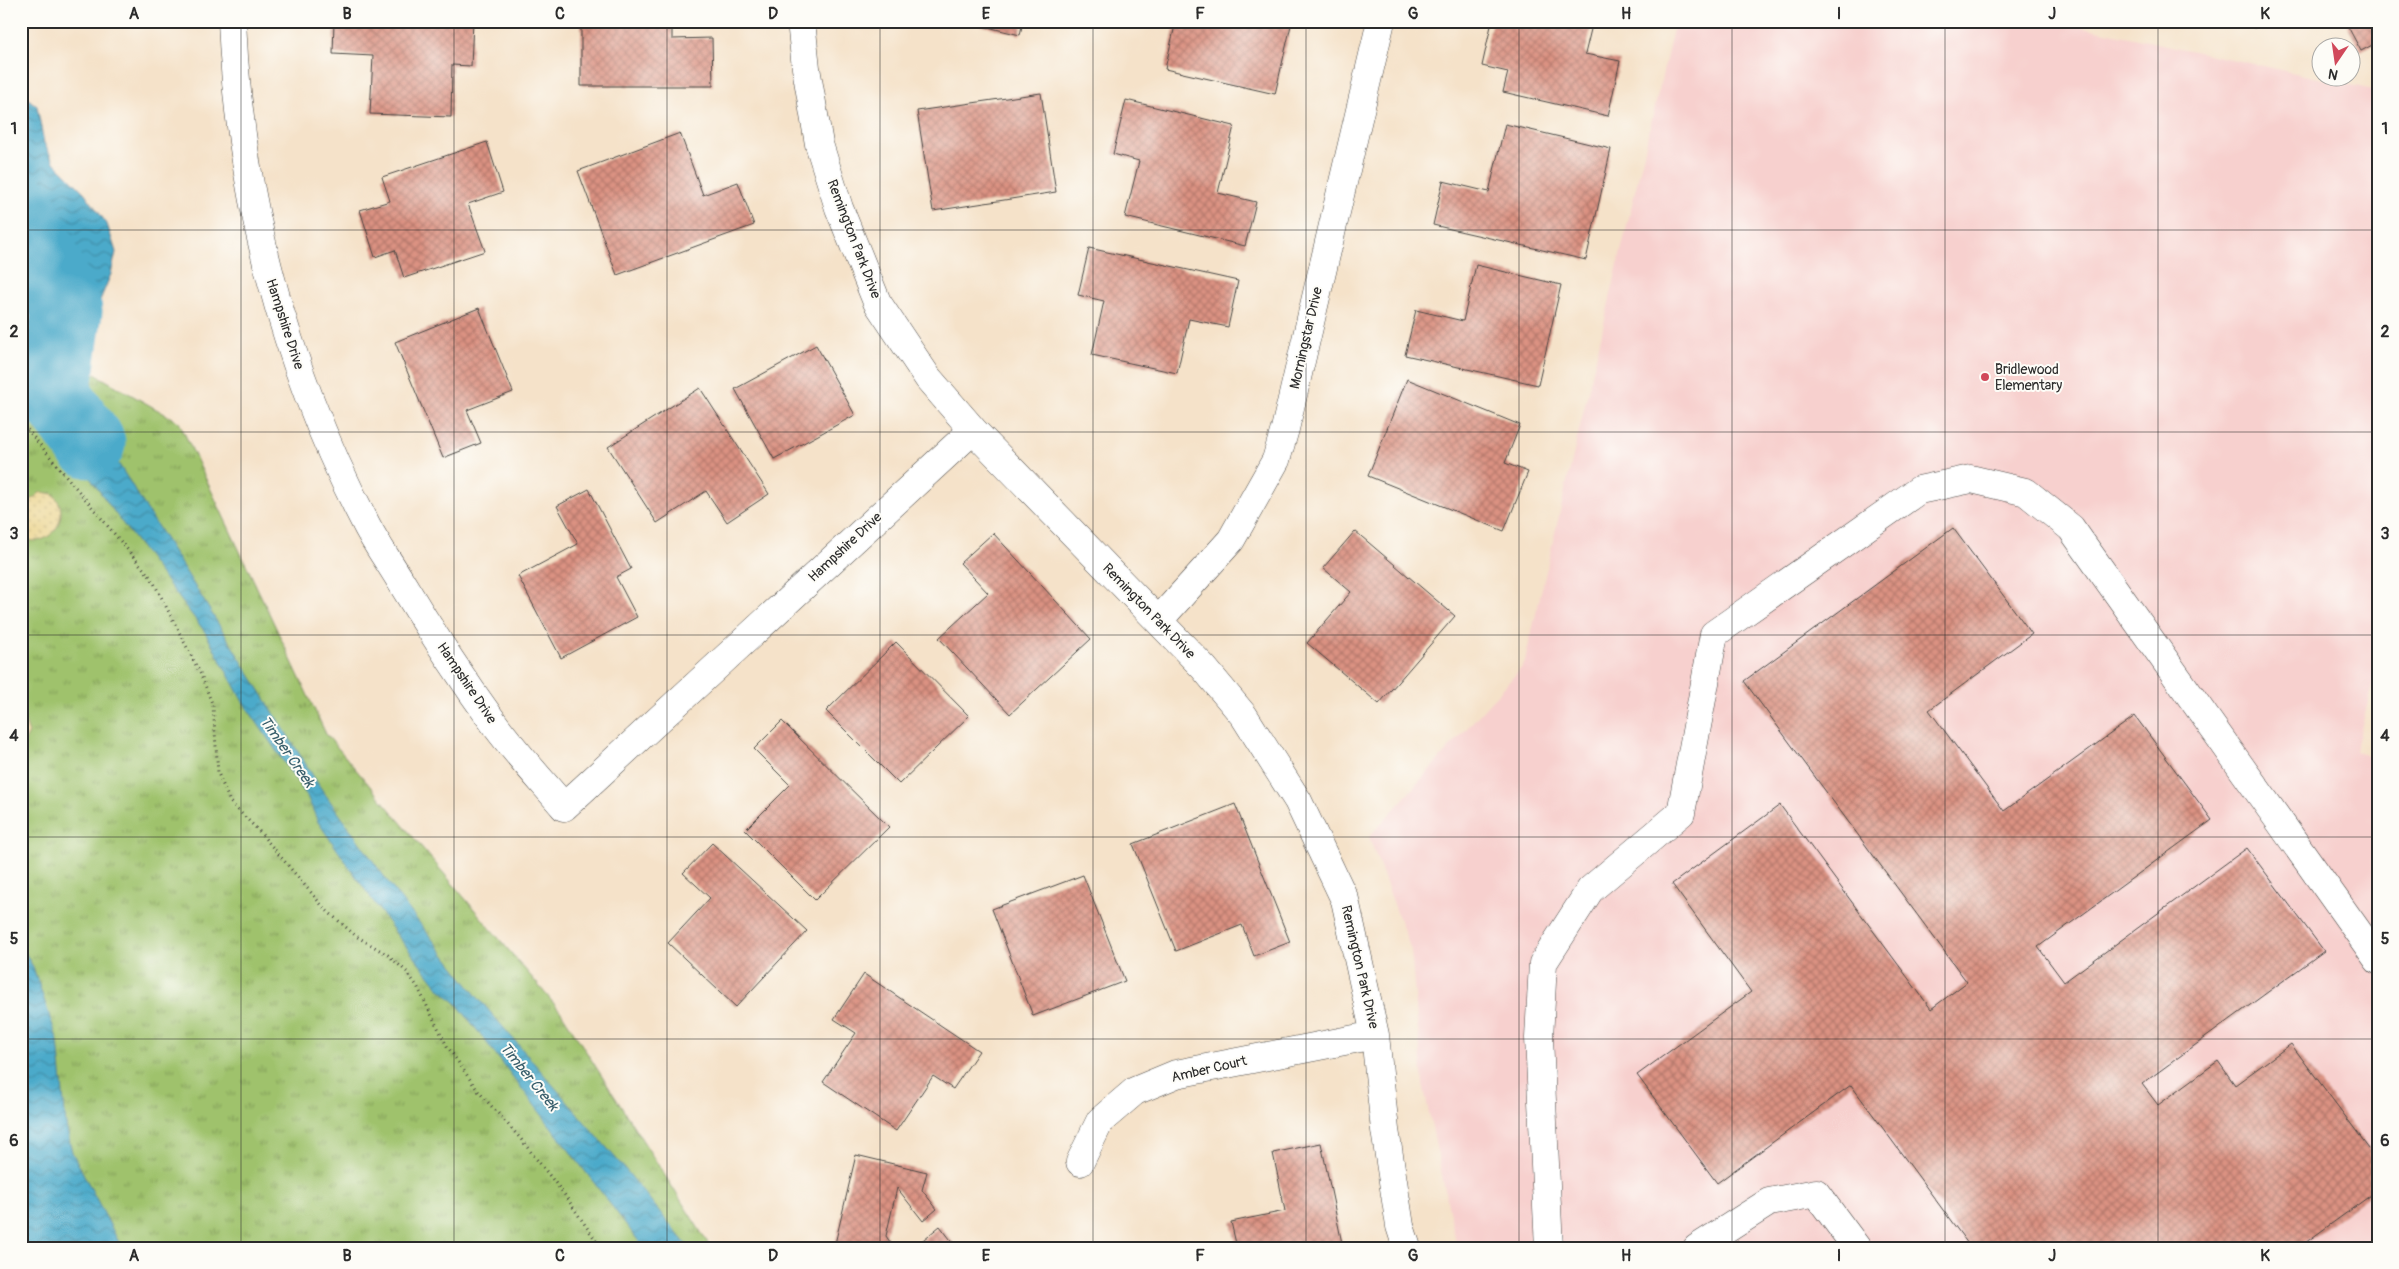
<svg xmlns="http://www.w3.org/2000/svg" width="2399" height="1269" font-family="Pangolin,sans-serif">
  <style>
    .built { fill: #f7d0ce }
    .grass { fill: url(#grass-tufts); stroke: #65764c }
    .sand { fill: url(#sand-dots); stroke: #8c8264 }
    .water { fill: url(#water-waves); stroke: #3b6a7a }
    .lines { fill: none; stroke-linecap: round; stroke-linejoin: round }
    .river { stroke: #4baaca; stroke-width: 71 }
    .building { fill: url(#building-cross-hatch) }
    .minor-casing { stroke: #494643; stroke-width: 29 }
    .path { stroke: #494643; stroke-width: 3; stroke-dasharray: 1 4; stroke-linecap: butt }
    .minor { stroke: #fff; stroke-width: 28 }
    .grid { fill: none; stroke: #2b2b2b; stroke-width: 1; stroke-opacity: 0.55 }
    .poi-dot { fill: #d1495b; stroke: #fdfcf7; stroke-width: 2 }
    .labels { text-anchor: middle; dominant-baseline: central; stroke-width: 4; stroke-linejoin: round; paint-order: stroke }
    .street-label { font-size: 14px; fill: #2b2b2b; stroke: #fdfcf7 }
    .poi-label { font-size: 14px; fill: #2b2b2b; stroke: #fdfcf7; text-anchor: start }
    .water-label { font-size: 15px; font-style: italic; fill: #385e6b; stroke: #fdfcf7 }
    .neatline { fill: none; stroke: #2b2b2b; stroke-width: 2 }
    .grid-label { font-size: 16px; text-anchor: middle; font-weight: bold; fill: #2b2b2b }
  </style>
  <defs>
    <pattern id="grass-tufts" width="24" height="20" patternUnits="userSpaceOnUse" patternTransform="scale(1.25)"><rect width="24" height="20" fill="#9fc26c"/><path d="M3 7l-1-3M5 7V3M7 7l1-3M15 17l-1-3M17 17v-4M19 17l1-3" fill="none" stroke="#829e59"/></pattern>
    <pattern id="sand-dots" width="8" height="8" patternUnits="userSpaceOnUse" patternTransform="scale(1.25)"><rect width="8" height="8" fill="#eeda9e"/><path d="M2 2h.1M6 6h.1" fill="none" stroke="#cb8" stroke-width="1.8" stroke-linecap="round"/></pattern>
    <pattern id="water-waves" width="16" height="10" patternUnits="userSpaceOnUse" patternTransform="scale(1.25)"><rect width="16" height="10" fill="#4baaca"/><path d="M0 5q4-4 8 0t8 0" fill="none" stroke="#3f8ba4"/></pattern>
    <pattern id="building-cross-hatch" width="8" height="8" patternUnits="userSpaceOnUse" patternTransform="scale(1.25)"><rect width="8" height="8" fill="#db9282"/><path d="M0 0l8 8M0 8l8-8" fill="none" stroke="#b2776b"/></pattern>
  </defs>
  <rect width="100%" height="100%" fill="#fdfcf7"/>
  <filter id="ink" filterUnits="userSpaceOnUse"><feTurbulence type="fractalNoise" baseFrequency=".02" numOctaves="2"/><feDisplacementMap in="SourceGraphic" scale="10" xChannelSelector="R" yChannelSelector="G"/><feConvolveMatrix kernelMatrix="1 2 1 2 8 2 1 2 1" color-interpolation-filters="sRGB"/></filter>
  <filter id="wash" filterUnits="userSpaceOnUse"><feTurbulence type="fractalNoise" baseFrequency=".0096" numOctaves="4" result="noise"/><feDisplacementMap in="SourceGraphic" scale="20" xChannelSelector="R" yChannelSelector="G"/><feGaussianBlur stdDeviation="1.12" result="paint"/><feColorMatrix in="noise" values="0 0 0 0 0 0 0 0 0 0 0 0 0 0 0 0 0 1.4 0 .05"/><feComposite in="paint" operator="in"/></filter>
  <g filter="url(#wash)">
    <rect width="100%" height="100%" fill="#f5e2c9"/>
    <path class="built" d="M1675 21H2055L2378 91V663L2355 752 2378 758V1248H1457L1423 1084 1411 950 1369 837 1524 665Z"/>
    <path class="grass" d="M21 332 179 422 326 734 561 1012 711 1248H21Z"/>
    <path class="sand" d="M41 492 53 494C77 520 41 555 21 535V499L27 503Z
      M21 711 29 733 21 748Z"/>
    <path class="water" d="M21 93 37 106 44 143 54 162 84 192 107 224 116 252 111 274 101 298 75 344 67 377 72 406 84 421 100 434 320 787 396 893 479 999 625 1169 689 1248H644L457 1004 440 989 397 935 357 878 318 822 307 796 243 702 205 632 120 520 53 426 48 392 52 376 72 334 73 324 67 311 21 259Z
      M21 945 33 967 58 1041 66 1125 72 1152 122 1248H21Z"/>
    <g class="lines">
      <path class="river" d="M21 208 67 311 55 395 90 443"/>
    </g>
    <g id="blocks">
      <path class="building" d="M334 21H473L471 66 452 65 451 117 370 114 373 56 333 54Z
        M581 21H672V39L712 38 713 86H581Z
        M963 21H1023L1020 35Z
        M1176 21H1292L1275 94 1165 69Z
        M1492 21H1593L1585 54 1620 61 1608 116 1503 92 1508 72 1482 66Z
        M2224 21H2256L2255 28Z
        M2345 21H2378V42L2361 51Z
        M1041 93 1056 192 933 211 917 111Z
        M1126 100 1234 126 1218 193 1256 202 1245 246 1125 217 1139 161 1113 154Z
        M1505 124 1611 149 1586 260 1433 225 1443 181 1489 192Z
        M680 133 703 195 738 182 754 225 617 275 578 171Z
        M487 142 503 192 468 204 485 251 404 278 395 250 375 257 360 210 390 201 382 177Z
        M1089 248 1238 281 1228 327 1189 319 1177 373 1092 355 1104 301 1078 295Z
        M1476 265 1561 285 1538 385 1405 355 1416 310 1463 321Z
        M479 308 513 392 467 410 481 443 443 458 395 342Z
        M816 345 855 415 774 459 735 389Z
        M1407 379 1520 425 1505 463 1528 472 1504 531 1368 476Z
        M700 388 769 494 727 522 706 491 657 523 608 447Z
        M589 489 631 569 616 577 637 617 561 658 518 576 578 544 557 506Z
        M1953 528 2032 634 1929 710 2004 811 2135 716 2212 820 2038 947 2064 982 2247 848 2324 951 2142 1084 2158 1105 2218 1061 2235 1085 2291 1044 2378 1160V1190L2298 1248H1971L1851 1085 1717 1183 1637 1075 1751 992 1672 884 1780 805 1931 1009 1967 982 1744 681Z
        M1355 531 1455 616 1379 704 1307 643 1351 592 1323 568Z
        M993 533 1091 639 1010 714 939 638 988 593 960 563Z
        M896 642 969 716 899 784 826 711Z
        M782 721 889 827 815 900 745 830 790 785 754 749Z
        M1235 804 1290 942 1254 956 1242 925 1176 951 1133 844Z
        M712 843 807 931 736 1007 668 943 710 898 683 873Z
        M1083 875 1125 981 1033 1016 992 909Z
        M864 974 979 1051 953 1089 933 1076 896 1131 823 1082 856 1033 834 1019Z
        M1321 1143 1343 1248H1237L1231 1222 1285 1211 1273 1153Z
        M856 1155 927 1172 922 1190 937 1209 923 1221 897 1188 886 1236 894 1248H834Z
        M940 1226 957 1248H913Z"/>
    </g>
  </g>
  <g filter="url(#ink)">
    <use href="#blocks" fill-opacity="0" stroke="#494643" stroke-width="1"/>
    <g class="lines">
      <defs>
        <path id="minor" d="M232 21C239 194 284 366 364 520 374 541 388 560 400 580 430 630 462 679 496 726 517 754 541 780 564 807L973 430
          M801 21 806 68 819 144 839 208 877 302 928 378 973 430 1204 668 1244 716 1298 801 1345 900 1375 1035 1385 1130 1400 1226 1407 1248
          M1159 620 1231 540 1276 460 1285 429 1381 21
          M1080 1162 1100 1121 1135 1091 1176 1074 1375 1035
          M1549 1248 1539 1038 1543 963 1590 890 1681 813 1714 634 1919 490 1971 479 2026 492 2071 528 2378 960
          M1697 1248 1769 1202 1816 1193 1857 1248"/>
      </defs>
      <use href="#minor" class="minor-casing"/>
      <path class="path" d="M21 422 152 579 201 675 213 706 218 773 230 802 258 830 325 909 356 936 388 955 407 972 417 986 447 1046 478 1091 520 1138 564 1194 601 1248"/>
      <use href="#minor" class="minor"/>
    </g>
  </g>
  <path class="grid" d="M241 21V1248M454 21V1248M667 21V1248M880 21V1248M1093 21V1248M1306 21V1248M1519 21V1248M1732 21V1248M1945 21V1248M2158 21V1248M21 230H2378M21 432H2378M21 635H2378M21 837H2378M21 1039H2378"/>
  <circle class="poi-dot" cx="1985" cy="377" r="5"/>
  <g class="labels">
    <g class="street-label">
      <text transform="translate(854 239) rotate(69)">Remington Park Drive</text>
      <text transform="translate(285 324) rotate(72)">Hampshire Drive</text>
      <text transform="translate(1306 338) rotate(-77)">Morningstar Drive</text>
      <text transform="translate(845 547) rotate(-43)">Hampshire Drive</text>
      <text transform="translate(1149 611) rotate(46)">Remington Park Drive</text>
      <text transform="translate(467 683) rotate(56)">Hampshire Drive</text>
      <text transform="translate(1360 967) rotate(77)">Remington Park Drive</text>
      <text transform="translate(1209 1069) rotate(-13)">Amber Court</text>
    </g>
    <g class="poi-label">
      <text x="1995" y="369">Bridlewood<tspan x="1995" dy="16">Elementary</tspan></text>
    </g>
    <g class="water-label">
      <text transform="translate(287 752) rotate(55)">Timber Creek</text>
      <text transform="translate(529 1077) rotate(51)">Timber Creek</text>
    </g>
  </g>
  <rect width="2399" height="1269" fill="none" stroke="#fdfcf7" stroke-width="55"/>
  <g transform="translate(2336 62) rotate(193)"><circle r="24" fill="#fdfcf7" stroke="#a9a8a5"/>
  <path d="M0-4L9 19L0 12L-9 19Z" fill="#d1495b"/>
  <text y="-8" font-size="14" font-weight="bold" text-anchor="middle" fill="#2b2b2b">N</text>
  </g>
  <rect x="28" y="28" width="2344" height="1214" class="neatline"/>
  <g class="grid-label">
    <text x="134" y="19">A</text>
    <text x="347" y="19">B</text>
    <text x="560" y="19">C</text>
    <text x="773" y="19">D</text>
    <text x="986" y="19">E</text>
    <text x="1200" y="19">F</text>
    <text x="1413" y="19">G</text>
    <text x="1626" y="19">H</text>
    <text x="1839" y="19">I</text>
    <text x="2052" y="19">J</text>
    <text x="2265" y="19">K</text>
    <text x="14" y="134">1</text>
    <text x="2385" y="134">1</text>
    <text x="14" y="337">2</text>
    <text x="2385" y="337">2</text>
    <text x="14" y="539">3</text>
    <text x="2385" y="539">3</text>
    <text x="14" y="741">4</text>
    <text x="2385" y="741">4</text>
    <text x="14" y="944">5</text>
    <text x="2385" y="944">5</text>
    <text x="14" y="1146">6</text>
    <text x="2385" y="1146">6</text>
    <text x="134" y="1261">A</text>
    <text x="347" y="1261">B</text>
    <text x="560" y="1261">C</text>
    <text x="773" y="1261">D</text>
    <text x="986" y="1261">E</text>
    <text x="1200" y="1261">F</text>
    <text x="1413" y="1261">G</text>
    <text x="1626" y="1261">H</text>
    <text x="1839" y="1261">I</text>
    <text x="2052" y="1261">J</text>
    <text x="2265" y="1261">K</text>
  </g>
</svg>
